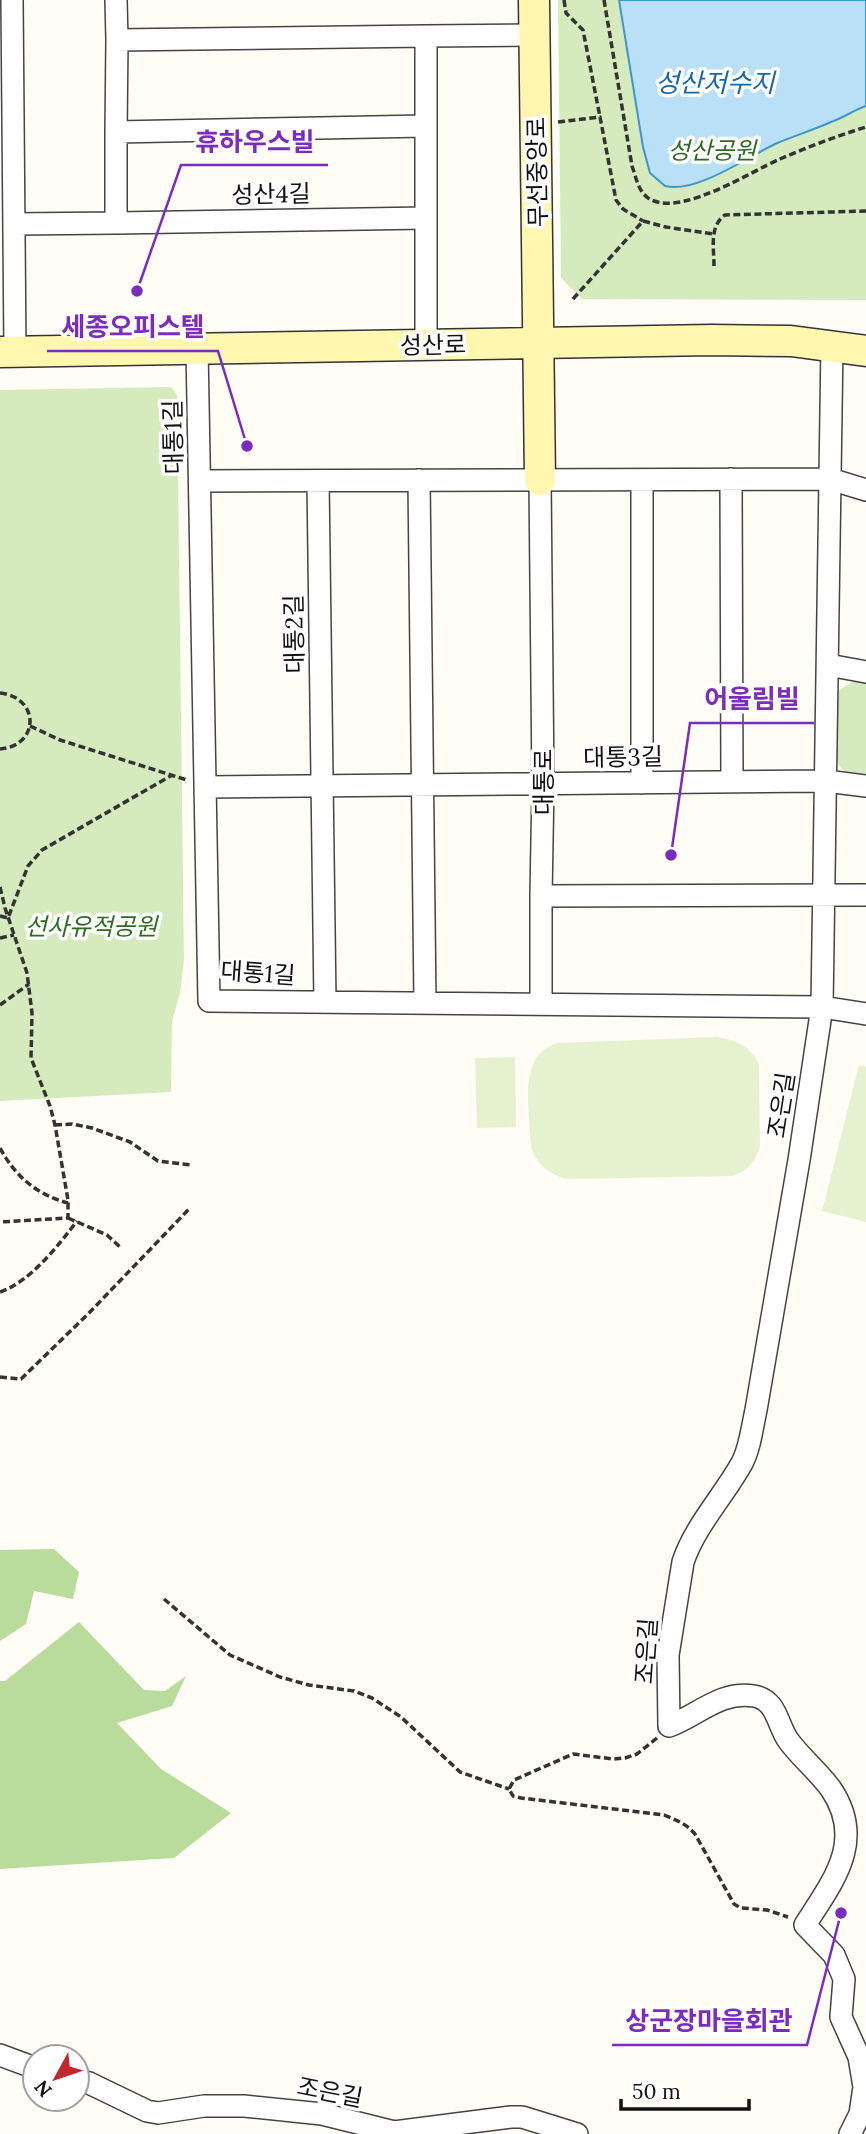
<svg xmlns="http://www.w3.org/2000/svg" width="866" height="2134" font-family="Lora,'Noto Sans KR',serif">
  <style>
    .green { fill: #d5ebbd }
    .forest { fill: #b9dc9c }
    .pitch { fill: #e6f2cf }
    .water { fill: #b9e0f7; stroke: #3f96cf; stroke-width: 2 }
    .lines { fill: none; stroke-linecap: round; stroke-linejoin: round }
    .street-casing { stroke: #444; stroke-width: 24 }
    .secondary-casing { stroke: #333; stroke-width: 33 }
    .path { stroke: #333; stroke-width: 3.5; stroke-dasharray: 7 3.5; stroke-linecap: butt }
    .street { stroke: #fff; stroke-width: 21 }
    .secondary { stroke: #fff6b0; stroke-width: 30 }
    .labels { text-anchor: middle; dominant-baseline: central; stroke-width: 7; stroke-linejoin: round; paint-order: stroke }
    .park-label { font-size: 24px; font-style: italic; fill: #2f6b1f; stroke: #fff }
    .street-label { font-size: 24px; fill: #111; stroke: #fff }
    .water-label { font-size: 26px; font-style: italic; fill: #1768a6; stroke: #fff }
    .leader { fill: none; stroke: #7b2cbf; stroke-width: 2.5 }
    .callout-dot { fill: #7b2cbf; stroke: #fff; stroke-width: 2.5 }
    .callout-label { font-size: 26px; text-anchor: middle; font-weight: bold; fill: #7b2cbf; stroke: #fff; stroke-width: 7; stroke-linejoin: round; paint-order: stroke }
  </style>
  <rect width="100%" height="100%" fill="#fffdf5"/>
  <path class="green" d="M558 0H866V300L582 299 561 278Z
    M171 387 177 395 184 960 180 993 172 1022 171 1092 0 1101V390Z
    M855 680 866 682V774L844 771 834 759 837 692Z"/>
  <path class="forest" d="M54 1549 79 1572 73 1599 34 1591 26 1624 0 1641V1550Z
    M79 1622 144 1690 165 1691 186 1676 172 1706 117 1723 161 1769 231 1813 174 1858 0 1869V1681H5Z"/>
  <path class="pitch" d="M717 1037C736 1040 752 1047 759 1065L760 1147C755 1162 747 1172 731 1176L567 1179C551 1175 535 1164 531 1146 530 1114 516 1053 558 1043Z
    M515 1057 516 1127 477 1128 475 1058Z
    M859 1065 866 1067V1222L822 1211Z"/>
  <path class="water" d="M619 0H866V106C854 110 843 118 831 122 813 130 794 136 775 144 748 157 695 194 665 186L650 173 643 147Z"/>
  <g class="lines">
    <defs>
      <path id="street" d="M12 0 15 352
        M116 0 117 40 426 36V345
        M426 36 535 35
        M117 40 116 132 425 126
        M116 132V223L426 218
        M14 224 116 223
        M832 345 822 1007 799 1160 756 1410C752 1428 750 1448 742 1463 723 1497 695 1526 683 1562L668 1655 669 1726C697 1716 721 1690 754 1696 777 1700 777 1724 788 1740 801 1758 818 1771 831 1789 866 1841 833 1881 805 1925L834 1955 844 1979 841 2017 859 2057 864 2087 860 2114 850 2134
        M197 349 209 1001 822 1007 866 1014
        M731 479 732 782
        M419 480 425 1003
        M540 480 543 784 541 896 866 895
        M642 480V783
        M200 481 830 479 866 490
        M318 481 325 1002
        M828 665 866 672
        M205 787 826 781 866 786
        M541 1004V896
        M0 2055 35 2068
        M77 2080 89 2083 147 2111 158 2113 204 2106H244L322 2114 394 2132 511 2117H522L577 2134"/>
      <path id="secondary" d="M534 0 540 480
        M0 352 712 340 791 341 866 351"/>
    </defs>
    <use href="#street" class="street-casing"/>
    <use href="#secondary" class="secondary-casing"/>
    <path class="path" d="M564 0 566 13 583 30 600 117
      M604 0 632 166C637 180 639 196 654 201 687 213 750 172 780 159 808 147 837 136 866 127
      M558 122 600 117 616 200 623 209 643 221
      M714 266C714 248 709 226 725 215L866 211
      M573 299 643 221 666 227 714 234
      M0 693C40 697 40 746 0 749
      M30 726 60 740 187 780
      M0 887 5 908 27 973 32 1013 31 1058 50 1106 55 1125 68 1200V1218L0 1222
      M0 916 8 918 28 866 42 850 172 775
      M0 938 14 935
      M0 1005 29 984
      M55 1125 72 1124 92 1128 130 1142 158 1161 192 1165
      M0 1148C15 1176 37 1195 68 1203
      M68 1218 107 1235 120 1247
      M0 1292C30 1282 58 1246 77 1221
      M0 1377 21 1379 88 1314 190 1208
      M164 1599 230 1655 280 1677 309 1685 354 1691 372 1698 401 1717 460 1772 509 1789
      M657 1738 637 1754 625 1758 613 1759 573 1754 514 1780 509 1789 513 1796 521 1798 664 1815C676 1820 687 1824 695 1834L734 1904 741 1908 767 1910 788 1917"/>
    <use href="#street" class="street"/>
    <use href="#secondary" class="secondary"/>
  </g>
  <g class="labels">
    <g class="park-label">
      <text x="712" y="150">성산공원</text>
      <text x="91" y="926">선사유적공원</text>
    </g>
    <g class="street-label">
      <text transform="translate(537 172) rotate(-91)">무선중앙로</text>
      <text transform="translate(271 194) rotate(-1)">성산4길</text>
      <text transform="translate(433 345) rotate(-1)">성산로</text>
      <text transform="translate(173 437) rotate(-91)">대통1길</text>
      <text transform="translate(294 634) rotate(-91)">대통2길</text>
      <text transform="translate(623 757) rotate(-1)">대통3길</text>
      <text transform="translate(543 782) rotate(-90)">대통로</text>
      <text transform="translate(258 973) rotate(4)">대통1길</text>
      <text transform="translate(781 1105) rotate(-81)">조은길</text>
      <text transform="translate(646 1651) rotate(-86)">조은길</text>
      <text transform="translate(330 2092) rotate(11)">조은길</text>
    </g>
    <g class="water-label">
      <text x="715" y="82">성산저수지</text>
    </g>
  </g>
  <path class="leader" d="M137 291L181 165H328M247 446L218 351H47M671 855L690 723H814M841 1913L807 2045H612"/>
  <g class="callout-dot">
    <circle cx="137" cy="291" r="7"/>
    <circle cx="247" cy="446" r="7"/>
    <circle cx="671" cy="855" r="7"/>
    <circle cx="841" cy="1913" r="7"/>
  </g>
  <g class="callout-label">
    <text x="255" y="151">휴하우스빌</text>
    <text x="133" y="336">세종오피스텔</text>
    <text x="752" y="708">어울림빌</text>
    <text x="709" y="2030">상군장마을회관</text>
  </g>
  <g transform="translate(56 2078) rotate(230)"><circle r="33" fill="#ffffff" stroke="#a0a0a0" stroke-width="2"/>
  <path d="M0-5L12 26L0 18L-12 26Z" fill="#c4262e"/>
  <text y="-10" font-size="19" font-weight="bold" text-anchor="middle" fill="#111111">N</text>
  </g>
  <path d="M621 2099v10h128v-10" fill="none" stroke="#111111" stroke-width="3.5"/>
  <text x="632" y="2099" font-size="21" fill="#111111" stroke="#ffffff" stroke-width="5" paint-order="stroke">50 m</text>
</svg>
